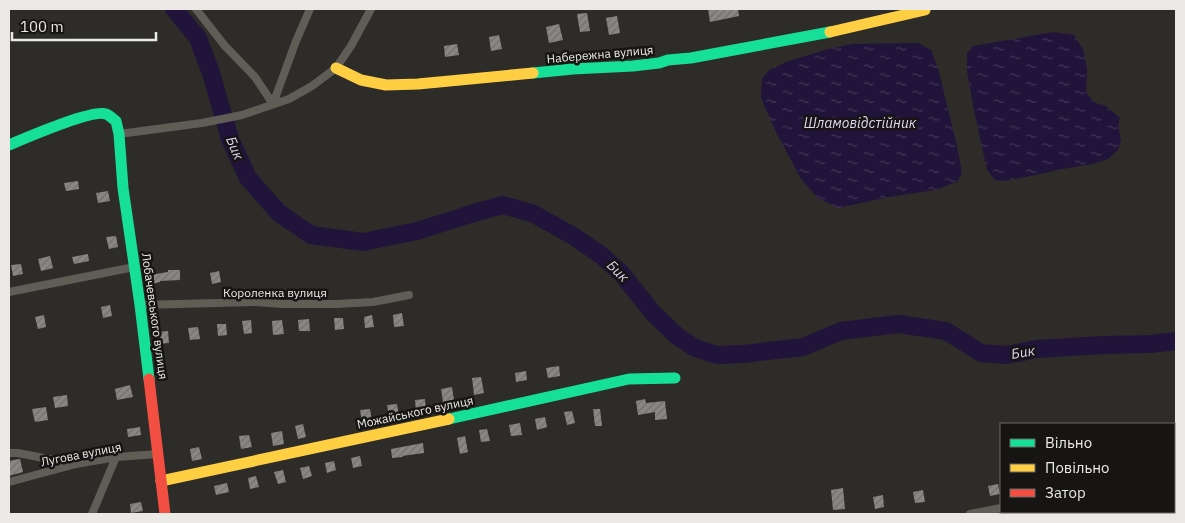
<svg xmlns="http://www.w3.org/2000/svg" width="1185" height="523" font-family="'IBM Plex Sans',sans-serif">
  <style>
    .water { fill: url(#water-ripples) }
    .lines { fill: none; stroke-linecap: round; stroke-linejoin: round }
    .river { stroke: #21143a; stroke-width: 18 }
    .building { fill: url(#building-hatch) }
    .street { stroke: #605d57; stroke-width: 8 }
    .fast { stroke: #16e098; stroke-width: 11 }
    .slow { stroke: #ffcf43; stroke-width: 11 }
    .jam { stroke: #f24e42; stroke-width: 11 }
    .labels { text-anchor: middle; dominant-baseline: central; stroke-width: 5; stroke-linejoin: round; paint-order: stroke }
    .street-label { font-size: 12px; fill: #eae9e5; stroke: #161513 }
    .water-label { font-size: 14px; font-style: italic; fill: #dfd8f7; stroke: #161513 }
  </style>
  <defs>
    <pattern id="water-ripples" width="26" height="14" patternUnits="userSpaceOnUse" patternTransform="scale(1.25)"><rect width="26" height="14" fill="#21143a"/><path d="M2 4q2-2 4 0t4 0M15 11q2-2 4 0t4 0" fill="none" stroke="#413656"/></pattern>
    <pattern id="building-hatch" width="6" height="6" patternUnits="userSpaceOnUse" patternTransform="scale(1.25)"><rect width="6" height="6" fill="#888784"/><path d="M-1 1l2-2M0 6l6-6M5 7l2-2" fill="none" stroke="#71706e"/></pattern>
  </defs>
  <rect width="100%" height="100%" fill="#2d2c29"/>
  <path class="water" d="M1053 32 1074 35 1083 49 1087 69 1086 93 1096 103 1106 106 1120 118 1118 125 1121 140 1118 150 1108 159 1093 164 1057 170 1046 173 1004 181 995 180 987 170 974 110 967 71V53L973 46Z
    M918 43 931 50 938 68 957 146 962 172 958 181 936 190 889 197 838 208 818 198 801 179 776 132 761 98 762 79 769 70 786 62 831 48 853 44Z"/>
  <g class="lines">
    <path class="river" d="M174 9 198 38 211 73 230 139 248 178 279 213 311 235 363 242 417 231 477 212 503 205 534 214 573 236 601 255 622 274 653 313 677 336 695 348 717 355 743 354 803 347 841 331 898 324 946 331 981 353 1007 355 1037 349 1104 345 1151 344 1176 341"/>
  </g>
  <path class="building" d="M708 9H738L739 16 710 22Z
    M587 13 590 31 580 32 577 14Z
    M617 16 620 33 609 35 606 18Z
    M559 24 563 40 549 43 546 27Z
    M499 35 502 49 491 51 489 37Z
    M457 44 459 55 445 57 444 46Z
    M78 181 79 189 66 191 64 183Z
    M108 191 110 201 98 203 96 193Z
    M116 236 118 247 109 249 106 237Z
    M88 254 89 261 74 264 72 257Z
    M50 256 53 268 41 271 38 259Z
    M21 264 23 274 13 276 11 265Z
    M168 270H180V280L160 281V282L152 284 151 281 144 282 143 276 168 272Z
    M219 271 221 282 212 284 210 273Z
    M110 305 112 316 103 318 101 307Z
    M402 313 404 326 394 327 393 315Z
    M44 315 46 327 38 329 35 317Z
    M372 315 374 327 365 328 364 317Z
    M334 318H343L344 329 335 330Z
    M309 319 310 331H299L298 320Z
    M251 320 252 333 244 334 242 321Z
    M282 320 284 334 273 335 272 321Z
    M217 324H226L227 335 218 336Z
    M198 327 200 339 190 340 188 328Z
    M168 331 169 343 159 344 157 332Z
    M559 366 560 376 548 378 546 368Z
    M526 371 527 380 516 382 515 373Z
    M481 377 484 393 474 395 472 378Z
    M130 385 133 397 117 400 115 389Z
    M452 387 454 400 443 402 441 389Z
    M67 395 68 406 55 408 53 397Z
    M425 399 426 411 416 412 415 400Z
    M645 399 646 403 665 401 667 419 655 420V412L638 415 636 401Z
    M397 404 399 416 389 418 387 405Z
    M46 407 48 420 35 422 32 409Z
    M370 409 372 421 362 422 360 410Z
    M593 409H600L602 426H595Z
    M572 411 575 423 567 425 564 412Z
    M545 417 547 427 537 430 535 419Z
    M520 423 522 435 511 436 509 425Z
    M303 424 306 437 298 439 295 426Z
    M140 427 141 435 128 437 127 429Z
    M487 429 490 441 481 442 479 430Z
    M282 431 284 444 273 446 271 433Z
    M249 435 252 447 241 449 239 436Z
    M465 436 468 452 460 454 457 438Z
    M423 443 424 453 402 456 403 457 392 458 391 449Z
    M199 447 202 459 192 461 190 449Z
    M360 456 362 466 353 468 351 458Z
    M19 459H20L23 472 9 476V461Z
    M334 461 336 470 327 473 325 463Z
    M309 466 312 476 303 479 300 468Z
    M283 470 286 482 278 484 274 472Z
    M256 476 259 487 250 489 248 478Z
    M227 483 229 492 216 495 214 486Z
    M998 484 1000 494 990 496 988 486Z
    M843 488 845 509 833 510 831 490Z
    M923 490 925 502 915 503 913 492Z
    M883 495 884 507 875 509 873 497Z
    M141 502 143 511 131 513 130 504Z"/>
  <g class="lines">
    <path class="street" d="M196 9 225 46 255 77 273 104
      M273 104 296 41 310 9
      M119 134 202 123 242 115 289 99 312 86 336 68 351 46 371 9
      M9 292 134 267
      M140 305 255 302 282 304H336L373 302 409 295
      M9 453H18L74 464
      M1174 467 1176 466
      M9 482 76 464 116 457 158 454
      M92 514 116 457
      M970 514 1001 508"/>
    <path class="fast" d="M533 73 573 69 633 66 659 63 668 60 691 58 830 32
      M9 145C26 138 92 109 106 114 109 115 113 119 116 121L119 134 123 188 140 305 149 379
      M449 419 629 379 675 378"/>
    <path class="slow" d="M830 32 925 10
      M336 68 361 80 386 85 418 84 533 73
      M161 481 449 419"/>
    <path class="jam" d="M149 379 165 514"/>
  </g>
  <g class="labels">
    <g class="street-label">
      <text transform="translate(600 54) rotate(-5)">Набережна вулиця</text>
      <text x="275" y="292">Короленка вулиця</text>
      <text transform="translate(155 316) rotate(82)">Лобачевського вулиця</text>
      <text transform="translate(415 412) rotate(-12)">Можайського вулиця</text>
      <text transform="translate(81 454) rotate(-11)">Лугова вулиця</text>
    </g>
    <g class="water-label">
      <text x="860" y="123">Шламовідстійник</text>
      <text transform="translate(235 148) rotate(67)">Бик</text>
      <text transform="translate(618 271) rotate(44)">Бик</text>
      <text transform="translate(1023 352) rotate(-10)">Бик</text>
    </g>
  </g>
  <rect width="1185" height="523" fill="none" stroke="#eae9e5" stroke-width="20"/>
  <rect x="1000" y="423" width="175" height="90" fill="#161513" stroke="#6b6a67"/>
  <rect x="1010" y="439" width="25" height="8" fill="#16e098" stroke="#6b6a67"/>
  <text x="1045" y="448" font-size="15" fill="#eae9e5">Вільно</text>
  <rect x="1010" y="464" width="25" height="8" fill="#ffcf43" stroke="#6b6a67"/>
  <text x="1045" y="473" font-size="15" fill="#eae9e5">Повільно</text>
  <rect x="1010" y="489" width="25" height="8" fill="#f24e42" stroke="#6b6a67"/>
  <text x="1045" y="498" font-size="15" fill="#eae9e5">Затор</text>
  <path d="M12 32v8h144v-8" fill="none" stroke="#eae9e5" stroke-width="2.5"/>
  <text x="20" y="32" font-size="15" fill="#eae9e5" stroke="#161513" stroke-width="4" paint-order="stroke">100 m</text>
</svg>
